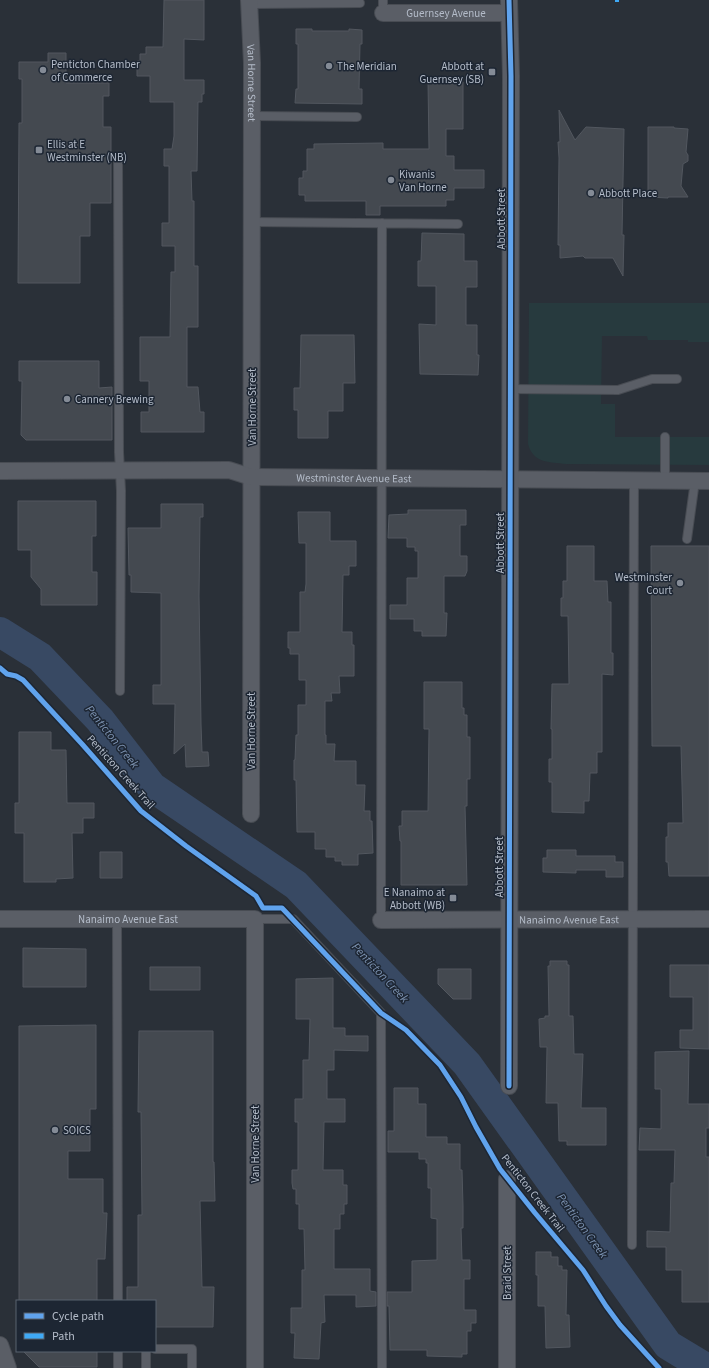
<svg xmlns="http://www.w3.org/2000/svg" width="709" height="1368" font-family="'Source Sans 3',sans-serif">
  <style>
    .green { fill: #273a3e }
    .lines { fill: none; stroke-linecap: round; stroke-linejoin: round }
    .river { stroke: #384963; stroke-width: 30 }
    .building { fill: #444950; stroke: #52575f }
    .lane-casing { stroke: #484c53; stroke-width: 10 }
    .street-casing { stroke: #484c53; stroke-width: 18 }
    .lane { stroke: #5a5e66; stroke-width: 8 }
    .street { stroke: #5a5e66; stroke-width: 16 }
    .quiet { stroke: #3fa9f5; stroke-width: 4; stroke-dasharray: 8 4; stroke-linecap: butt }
    .cycleway-casing { stroke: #1d2633; stroke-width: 8 }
    .cycleway { stroke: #60a3ed; stroke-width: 5 }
    .poi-dot { fill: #848b96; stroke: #1d2633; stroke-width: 1.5 }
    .labels { text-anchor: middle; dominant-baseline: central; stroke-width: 3; stroke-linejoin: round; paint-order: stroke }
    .street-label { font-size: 11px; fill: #b4bcc9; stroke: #1d2633 }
    .poi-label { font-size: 11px; fill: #b4bcc9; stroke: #1d2633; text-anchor: start }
    .water-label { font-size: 12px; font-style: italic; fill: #7c92b1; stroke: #1d2633 }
  </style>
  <rect width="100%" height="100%" fill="#2a3038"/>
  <path class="green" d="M529 303H709V342H688V340H648L647 336H602L601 404H615V437H709V465L566 464C549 462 533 463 528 444Z"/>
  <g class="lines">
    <path class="river" d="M0 632 40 657 100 720 152 787 296 885 467 1064 668 1345 706 1368"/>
  </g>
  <path class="building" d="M164 0H204V40L184 39V80H204V94H202V102H198L197 171H191L192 201H194V266H198V327H187V387H198L200 412H204V432H141V412H149V381H140V337H170L171 272H175V246H162V223H169V166H164V149H172L174 136V102H150V76H137V61H140V54H146V47H163Z
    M296 29H312V31H349V29L362 30V44H360L359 89H362V104L295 103 296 89H298V44H296Z
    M48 53H66V83H109V96H103V127H111V203H90V236H80V283H18L19 123H22V79H19V62H48Z
    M428 81 463 82V129H446V156H454V170H484V188H454V200H446V206H380V215H366V201H305V195H299V178H303V171H307V149H314V144L383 143V149H429Z
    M559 110 575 140 586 127 624 129 622 235H624L623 276 613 258H585L583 256 560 258V245H558L559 158 558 142H560Z
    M648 127H674V128L688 129 686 152 688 155V161L683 164 681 186 688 197H668V198L648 197Z
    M422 233 464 234V261H477V287H466V325H477V355H479L478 375 420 374 419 324 436 325V286H418V261H421Z
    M301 335H354L355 383H343V411H328V438H298V410H294V388H300Z
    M19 361H99V388L112 387V440H26L21 435 22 381H19Z
    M18 501H96V536H92V572H97V605H41V589L31 577V550H18Z
    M161 504H203V517H200L199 596 201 724 202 752H208L209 766 186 767 185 744 174 754 175 704H153V685H161V593L131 592V575H129L128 528H161Z
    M408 510H466V525H460V556H467V571L465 576H444V613H447L446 636H422V631H414V619H390V605H407V578H418V551H415V547H407V538H388L389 515 408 514Z
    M298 512H330V541H356V566H349V575H343L342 632H352V645H354V676H339L340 693H331L332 701H325V735H326V744H335L334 761H356V785H365L364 811H370V821H372L373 853 358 854V865H342V861H335V857H326V849H315V832H297L296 780H294V760H295L296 735H298V705H306V680H299V654H290V648H288V632H300V592H305L306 584V543H299Z
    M567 546H594V581H607L608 602H611V653H613V675L602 674V752H597V773H590L589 801H584V813L552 812V782H549V759H552V729H551L552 684H569L568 616H561V598H563V581H567Z
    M651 546H709V876H669L668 862H666V837H668V823H683L681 746H652Z
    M424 682H462V708H464V715H467V737H470V779H467V806H465L467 885H401V841H400L399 826H402V811H428L429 729H424Z
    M19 732H51V750H66L67 803H94V818H83V833H72L73 878 56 879V882H24V833H15V803H19Z
    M547 850H576V856H615V862H623V877H606V870H576V873L543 872V858H547Z
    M100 852H122V878H100Z
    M23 948 86 949V987H23Z
    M550 961H567V965H569V1016H573L574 1054H583L581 1108H606V1145H567V1141H559L558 1103H546L547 1047H540L539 1019 545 1018V1016H549L548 966H550Z
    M670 965H709V1049L680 1048V1030H693V997H670Z
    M150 967H200V990H150Z
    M438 969H471V999H453L438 984Z
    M333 978V1028H345V1036H368V1051L334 1050V1070H327V1099H345V1122H324L323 1170H343V1185H347V1204H344V1214H340V1229H334V1269H370V1291L376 1292V1306L356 1307V1295H324L325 1322 321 1323 319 1359 294 1358 295 1333H291V1308H302V1270H305L304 1229H299V1204H296V1189H293L292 1183V1170H298V1122H295V1099H303V1060H309L310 1019H296V979Z
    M96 1025V1109H90V1151H68V1179H103V1213H107L105 1259H97V1301H19V1026Z
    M139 1031H213V1162H214L215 1201H200L202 1287H214L213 1327H155V1301H127V1287H138V1215H142L141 1112H138Z
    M689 1051 688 1104H709V1128H706V1157H709V1302H682V1270H666V1247H647V1231L670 1232 671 1183H674L675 1150H639L640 1128 661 1129V1089H655V1052Z
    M394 1088H418V1104H426V1137H447V1144H460V1170H462L463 1206V1228H461L462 1260H470V1279H464V1310H476V1323H471V1331H467V1354H462V1357L427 1356V1350H390L389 1306H387V1292H412V1261L437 1260V1219L431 1218V1188H428V1163H426V1159H419V1152H388V1131H394Z
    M536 1252H551V1257H558V1266H562V1270H567L566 1315H569L570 1347 546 1348 545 1306H538V1275H536Z
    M23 1351H97V1367H39Z"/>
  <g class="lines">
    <defs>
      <path id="lane" d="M383 0V13
        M249 4 360 3
        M252 116 357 117
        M118 158 119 452 121 491 120 691
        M252 222 458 224
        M510 389 618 390 652 379H677
        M665 437V481
        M687 539 695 481
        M117 919 118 1301
        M255 919H293L381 1013 382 1368
        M381 920 382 223
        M632 1245 634 481
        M155 1349H192V1368
        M118 1351V1368
        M146 1351V1368"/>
      <g id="street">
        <path id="s1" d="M249 0 252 63 251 814"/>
        <path id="s2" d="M383 13H509"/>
        <path id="s3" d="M0 471 229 470 251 477 709 481"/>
        <path id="s4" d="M0 919H255V1368"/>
        <path id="s5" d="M381 920 709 919"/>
        <path d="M509 1086 511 76 509 0"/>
        <path d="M507 1179V1368"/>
        <path d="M0 1345 8 1368"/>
      </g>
    </defs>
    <use href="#lane" class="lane-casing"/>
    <use href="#street" class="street-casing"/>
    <use href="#lane" class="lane"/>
    <use href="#street" class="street"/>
    <path class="quiet" d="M617 0V2"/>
    <defs>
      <path id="cycleway" d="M0 668 7 674 16 676 23 680 82 744 141 811 186 846 256 896 263 908H282L381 1013 406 1030 440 1065 461 1097 476 1127 500 1169 535 1213 583 1270 606 1306 620 1325 659 1368
        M509 1086 511 76 509 0"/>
    </defs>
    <use href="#cycleway" class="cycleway-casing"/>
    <use href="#cycleway" class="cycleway"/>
  </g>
  <g class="poi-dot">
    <circle cx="329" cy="66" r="4"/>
    <circle cx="43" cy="70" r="4"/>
    <rect x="488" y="68" width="8" height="8" rx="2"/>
    <rect x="35" y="146" width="8" height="8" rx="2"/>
    <circle cx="391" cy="180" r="4"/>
    <circle cx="591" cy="193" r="4"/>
    <circle cx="67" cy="399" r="4"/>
    <circle cx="680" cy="583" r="4"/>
    <rect x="449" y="894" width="8" height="8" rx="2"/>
    <circle cx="55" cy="1130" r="4"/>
  </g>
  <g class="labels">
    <g class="street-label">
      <text stroke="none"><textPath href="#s2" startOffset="63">Guernsey Avenue</textPath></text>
      <text stroke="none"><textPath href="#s1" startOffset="83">Van Horne Street</textPath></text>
      <text transform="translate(501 219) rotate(-90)">Abbott Street</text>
      <text transform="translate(252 407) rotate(-90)">Van Horne Street</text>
      <text stroke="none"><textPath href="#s3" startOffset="355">Westminster Avenue East</textPath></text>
      <text transform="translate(500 543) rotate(-90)">Abbott Street</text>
      <text transform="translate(251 731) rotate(-90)">Van Horne Street</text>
      <text transform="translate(121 772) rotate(48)">Penticton Creek Trail</text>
      <text transform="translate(499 867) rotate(-90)">Abbott Street</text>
      <text stroke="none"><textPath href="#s4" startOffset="128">Nanaimo Avenue East</textPath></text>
      <text stroke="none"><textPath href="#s5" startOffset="188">Nanaimo Avenue East</textPath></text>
      <text transform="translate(255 1144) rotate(-90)">Van Horne Street</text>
      <text transform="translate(533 1193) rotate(52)">Penticton Creek Trail</text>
      <text transform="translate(507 1273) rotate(-90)">Braid Street</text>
    </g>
    <g class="poi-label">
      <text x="51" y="64">Penticton Chamber<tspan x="51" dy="13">of Commerce</tspan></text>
      <text x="337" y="66">The Meridian</text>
      <text x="484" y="66" text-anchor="end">Abbott at<tspan x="484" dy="13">Guernsey (SB)</tspan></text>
      <text x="47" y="144">Ellis at E<tspan x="47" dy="13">Westminster (NB)</tspan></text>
      <text x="399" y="174">Kiwanis<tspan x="399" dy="13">Van Horne</tspan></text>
      <text x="599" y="193">Abbott Place</text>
      <text x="75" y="399">Cannery Brewing</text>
      <text x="672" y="577" text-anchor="end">Westminster<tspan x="672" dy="13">Court</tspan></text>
      <text x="445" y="892" text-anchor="end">E Nanaimo at<tspan x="445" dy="13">Abbott (WB)</tspan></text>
      <text x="63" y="1130">SOICS</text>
    </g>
    <g class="water-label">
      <text transform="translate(112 737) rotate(51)">Penticton Creek</text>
      <text transform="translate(380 973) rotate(47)">Penticton Creek</text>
      <text transform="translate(582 1226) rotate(54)">Penticton Creek</text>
    </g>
  </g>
  <rect x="16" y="1300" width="140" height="52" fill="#1d2633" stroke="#59626f"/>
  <rect x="24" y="1313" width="20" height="6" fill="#60a3ed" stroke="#59626f"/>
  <text x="52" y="1320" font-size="12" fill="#b4bcc9">Cycle path</text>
  <rect x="24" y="1333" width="20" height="6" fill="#3fa9f5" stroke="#59626f"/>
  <text x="52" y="1340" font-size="12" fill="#b4bcc9">Path</text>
</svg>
